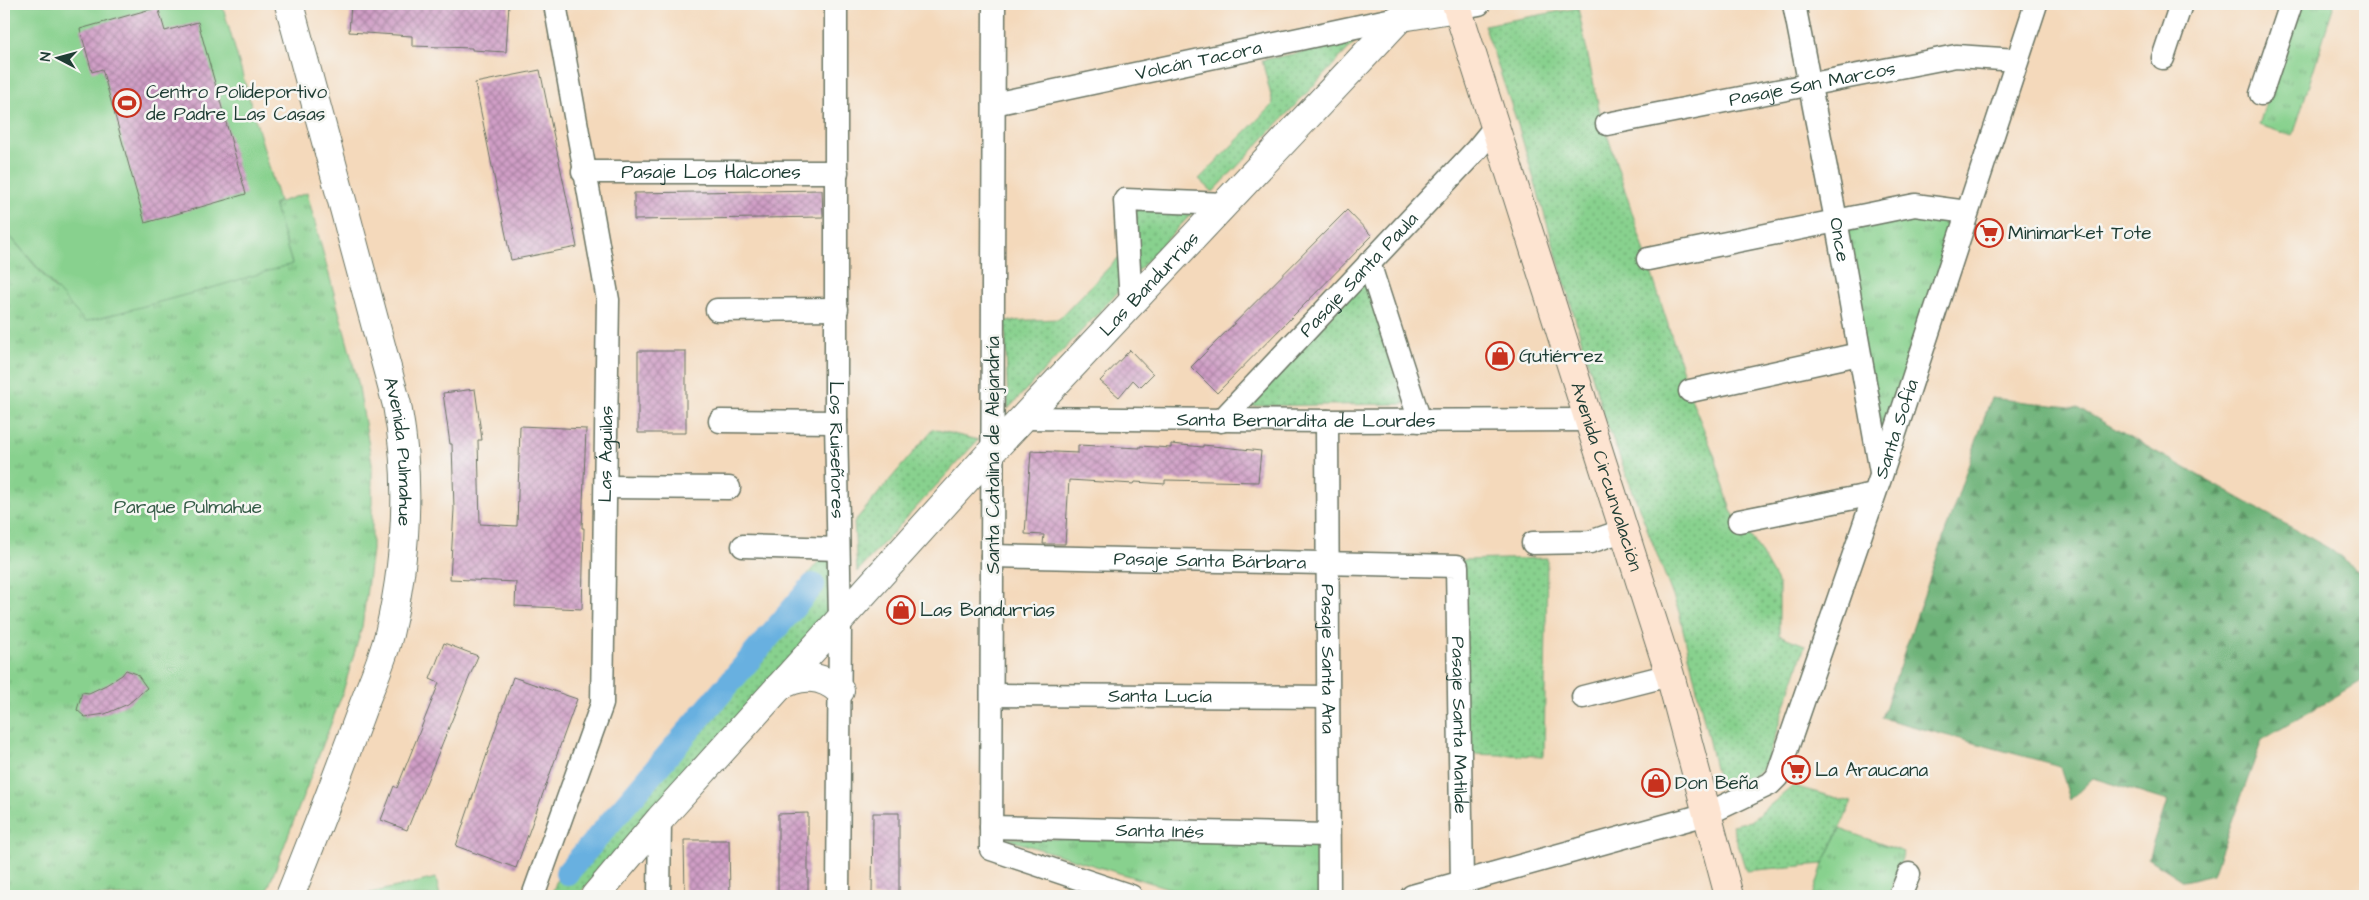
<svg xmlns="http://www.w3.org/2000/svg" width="2369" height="900" font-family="'Architects Daughter',sans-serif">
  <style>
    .grass { fill: url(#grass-dots); stroke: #548761 }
    .forest { fill: url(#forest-firs); stroke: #467856 }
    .park { fill: url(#park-tufts); stroke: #548761 }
    .pitch { fill: #88d18e; stroke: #548761 }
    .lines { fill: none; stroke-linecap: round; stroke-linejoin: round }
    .canal { stroke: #68b0e0; stroke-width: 24 }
    .building { fill: url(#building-cross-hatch) }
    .minor-casing { stroke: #6a7463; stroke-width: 25 }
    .tertiary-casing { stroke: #6a7463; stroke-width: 30 }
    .secondary-casing { stroke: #6a7463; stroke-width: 30 }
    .minor { stroke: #fff; stroke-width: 22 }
    .tertiary { stroke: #fff; stroke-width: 28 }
    .secondary { stroke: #fde4d1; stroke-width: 28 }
    .labels { text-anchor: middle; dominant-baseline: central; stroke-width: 5; stroke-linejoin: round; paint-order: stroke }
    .street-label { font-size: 19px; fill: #1f3d34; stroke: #f6f6f2 }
    .poi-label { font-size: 19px; fill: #1f3d34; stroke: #f6f6f2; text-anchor: start }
    .park-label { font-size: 19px; fill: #345b46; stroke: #f6f6f2 }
  </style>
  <defs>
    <pattern id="grass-dots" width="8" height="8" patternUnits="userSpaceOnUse" patternTransform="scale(1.25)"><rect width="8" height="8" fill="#88d18e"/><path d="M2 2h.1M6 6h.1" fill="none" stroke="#6fab75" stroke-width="1.8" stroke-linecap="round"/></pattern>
    <pattern id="forest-firs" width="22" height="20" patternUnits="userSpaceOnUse" patternTransform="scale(1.25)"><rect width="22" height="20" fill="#6eb379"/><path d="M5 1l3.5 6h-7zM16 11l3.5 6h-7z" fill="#5a9364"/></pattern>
    <pattern id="park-tufts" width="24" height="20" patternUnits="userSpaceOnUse" patternTransform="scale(1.25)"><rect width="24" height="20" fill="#88d18e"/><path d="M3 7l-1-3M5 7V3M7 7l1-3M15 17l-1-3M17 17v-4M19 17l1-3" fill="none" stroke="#6fab75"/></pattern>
    <pattern id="building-cross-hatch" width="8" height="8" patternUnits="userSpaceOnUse" patternTransform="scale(1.25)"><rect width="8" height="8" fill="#d09ec6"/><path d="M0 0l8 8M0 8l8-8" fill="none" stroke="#a882a2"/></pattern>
  </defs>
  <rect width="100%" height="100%" fill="#f6f6f2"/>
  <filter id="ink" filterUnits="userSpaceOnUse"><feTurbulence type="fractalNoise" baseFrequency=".02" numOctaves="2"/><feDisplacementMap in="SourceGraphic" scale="10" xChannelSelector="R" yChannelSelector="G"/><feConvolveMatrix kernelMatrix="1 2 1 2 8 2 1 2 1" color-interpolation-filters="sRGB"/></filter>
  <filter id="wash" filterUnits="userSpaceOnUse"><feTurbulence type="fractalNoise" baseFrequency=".0096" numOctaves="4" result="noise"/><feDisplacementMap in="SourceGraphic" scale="20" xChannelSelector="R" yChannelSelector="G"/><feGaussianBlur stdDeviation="1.12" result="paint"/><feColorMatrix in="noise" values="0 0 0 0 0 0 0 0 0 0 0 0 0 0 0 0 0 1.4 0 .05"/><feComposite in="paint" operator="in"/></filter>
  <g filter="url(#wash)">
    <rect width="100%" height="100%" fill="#f4d9bb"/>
    <path class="grass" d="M1578 8 1599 109 1693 403 1715 457 1731 511 1754 541 1779 585V635L1805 645 1768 757 1762 769 1727 800 1719 785 1679 612 1604 416 1518 125 1484 25Z
      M1355 42 1213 192 1199 179 1273 104 1262 60Z
      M1136 205 1196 209 1135 274Z
      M1119 257 1120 290 1008 409 1005 321 1059 319Z
      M1365 281 1405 404 1245 406Z
      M933 429 978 440 857 572 854 522Z
      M1547 558 1544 756 1463 754 1462 560Z
      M830 560 831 616 577 896H551L564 861 819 561Z
      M1793 786 1852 802 1823 864 1746 871 1732 825 1751 821Z"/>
    <path class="forest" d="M1991 398 2078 408 2330 549 2365 577V679L2262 740 2213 874 2184 881 2148 858 2167 801 2093 778 2070 800 2060 766 1882 718Z"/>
    <path class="park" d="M2297 4H2334L2293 136 2259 125Z
      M307 193 358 382 372 464V550L362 627 342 695 265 896H4V229L55 289 292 264 274 204Z
      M1914 208 1962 215 1884 454 1840 223Z
      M1840 829 1904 852 1889 896H1813L1823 864Z
      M1003 838 1320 842 1322 896H1195Z"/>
    <path class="pitch" d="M4 4H222L279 201 274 204 292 264 215 287 85 322 4 229Z
      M436 878 440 896H357Z"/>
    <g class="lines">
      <path class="canal" d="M567 873 813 585"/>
    </g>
    <g id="blocks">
      <path class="building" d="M351 4H509L506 52 472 50V48L412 46V36L349 32Z
        M158 7 165 31 198 22 246 194 145 223 102 69 92 72 80 29Z
        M540 70 577 247 511 260 475 83Z
        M822 190 823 217 634 220V193Z
        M1347 210 1372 236 1217 393 1191 367Z
        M1130 350 1153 374 1140 387 1133 380 1119 397 1100 381Z
        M638 351H686V433H638Z
        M475 389 482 440H478L480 524 517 526 520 426 586 429 582 528H584L582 609 515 606 516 582 450 579 454 509 452 444H450L443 393Z
        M1171 444 1203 447V445L1261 451 1258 482 1165 480V484L1135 482 1134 484 1069 480 1065 544H1043L1044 535 1025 534 1031 451 1078 453V445L1140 448V446L1171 448Z
        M444 643 478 656 407 830 381 820 394 786 397 788 439 683 430 679Z
        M126 670 137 674 147 688 128 704 105 714 85 717 77 710 82 692 89 693 106 685 122 675Z
        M513 677 577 699 516 868 456 846Z
        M808 813V896H778V814Z
        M873 813H899V896H872Z
        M684 840H729L730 896H685Z"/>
    </g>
  </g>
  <g filter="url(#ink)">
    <use href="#blocks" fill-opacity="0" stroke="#6a7463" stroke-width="1"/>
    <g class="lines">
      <defs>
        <g id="minor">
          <path id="s1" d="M836 4V422L840 620 838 896"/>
          <path d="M994 4 991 849 1131 896"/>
          <path id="s2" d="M1794 4 1836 220 1881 472"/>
          <path d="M1457 8 1479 4"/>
          <path d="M2163 58 2181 4"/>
          <path d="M2261 94 2291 4"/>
          <path id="s3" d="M994 104 1402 17"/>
          <path id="s4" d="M1607 124 1956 56 2017 60"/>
          <path id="s5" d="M583 172H837"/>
          <path d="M1648 259 1915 205 1967 212"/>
          <path d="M1369 263 1420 421"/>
          <path d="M1131 304 1125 200 1225 204"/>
          <path d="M717 310 837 309"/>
          <path d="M1690 391 1859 354"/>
          <path id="s6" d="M1022 418 1327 421 1590 420"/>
          <path d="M720 421 836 422"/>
          <path id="s7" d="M1221 421 1477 149 1495 127"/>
          <path id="s8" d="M1327 421 1329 896"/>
          <path d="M607 487 729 488"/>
          <path d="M1739 521 1874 494"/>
          <path d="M1533 543 1590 542 1625 530"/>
          <path d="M743 546 838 549"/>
          <path id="s9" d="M992 556 1457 566 1462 882"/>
          <path id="s10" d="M992 695 1328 697"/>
          <path d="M1583 697 1670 675"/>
          <path id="s11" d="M991 827 1328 835"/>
          <path id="s12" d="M533 896 602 704 608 300 555 4"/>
          <path d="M659 896 660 819"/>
          <path id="s13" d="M1412 896 1707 814 1770 784 1777 777 1881 476 2036 4"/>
          <path d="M1900 896 1909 874"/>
        </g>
        <g id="tertiary">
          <path id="s14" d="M289 4 397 405C411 480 406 560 389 634 383 659 371 685 362 709 339 772 315 834 290 896"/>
          <path d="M1402 17 1457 8"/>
          <path d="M779 687C799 674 822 674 840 691"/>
          <path id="s15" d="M595 896 660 819 993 450 1413 4"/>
        </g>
        <g id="secondary">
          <path id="s16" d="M1456 4 1670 675 1729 896"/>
        </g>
      </defs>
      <use href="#minor" class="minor-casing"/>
      <use href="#tertiary" class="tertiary-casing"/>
      <use href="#secondary" class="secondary-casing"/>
      <use href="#minor" class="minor"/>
      <use href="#tertiary" class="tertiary"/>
      <use href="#secondary" class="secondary"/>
    </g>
  </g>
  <defs>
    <symbol id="stadium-ring" viewBox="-11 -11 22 22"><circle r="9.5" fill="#f6f6f2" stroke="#c8321e" stroke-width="1.5"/><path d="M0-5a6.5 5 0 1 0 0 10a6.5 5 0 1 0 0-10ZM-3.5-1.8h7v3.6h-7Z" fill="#c8321e"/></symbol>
    <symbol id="supermarket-ring" viewBox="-11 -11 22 22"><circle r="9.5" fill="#f6f6f2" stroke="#c8321e" stroke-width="1.5"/><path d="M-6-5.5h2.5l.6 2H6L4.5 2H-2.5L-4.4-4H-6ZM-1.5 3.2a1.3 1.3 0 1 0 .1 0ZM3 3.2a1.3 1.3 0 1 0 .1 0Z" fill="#c8321e"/></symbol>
    <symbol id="shop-ring" viewBox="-11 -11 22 22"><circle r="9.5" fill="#f6f6f2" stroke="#c8321e" stroke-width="1.5"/><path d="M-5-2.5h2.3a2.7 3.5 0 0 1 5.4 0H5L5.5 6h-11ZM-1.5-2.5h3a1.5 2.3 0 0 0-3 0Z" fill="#c8321e"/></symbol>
  </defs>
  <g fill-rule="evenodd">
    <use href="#stadium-ring" x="111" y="87" width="32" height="32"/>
    <use href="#supermarket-ring" x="1973" y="217" width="32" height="32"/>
    <use href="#shop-ring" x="1484" y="340" width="32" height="32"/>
    <use href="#shop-ring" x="885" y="594" width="32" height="32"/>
    <use href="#supermarket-ring" x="1780" y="754" width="32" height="32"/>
    <use href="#shop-ring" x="1640" y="767" width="32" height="32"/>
  </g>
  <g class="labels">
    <g class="street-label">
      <text stroke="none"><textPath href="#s3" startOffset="209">Volcán Tacora</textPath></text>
      <text stroke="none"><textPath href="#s4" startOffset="209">Pasaje San Marcos</textPath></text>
      <text stroke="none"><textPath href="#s5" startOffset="128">Pasaje Los Halcones</textPath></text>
      <text stroke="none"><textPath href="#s2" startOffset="240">Once</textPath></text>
      <text stroke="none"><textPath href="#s7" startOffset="201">Pasaje Santa Paula</textPath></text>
      <text stroke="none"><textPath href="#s15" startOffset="826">Las Bandurrias</textPath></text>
      <text stroke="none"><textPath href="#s6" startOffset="284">Santa Bernardita de Lourdes</textPath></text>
      <text stroke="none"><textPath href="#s13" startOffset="754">Santa Sofía</textPath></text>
      <text stroke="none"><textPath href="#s1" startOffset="446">Los Ruiseñores</textPath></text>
      <text stroke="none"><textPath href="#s14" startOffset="462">Avenida Pulmahue</textPath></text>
      <text stroke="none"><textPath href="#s12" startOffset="454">Las Águilas</textPath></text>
      <text transform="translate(993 455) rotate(-90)">Santa Catalina de Alejandría</text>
      <text stroke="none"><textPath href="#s16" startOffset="496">Avenida Circunvalación</textPath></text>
      <text stroke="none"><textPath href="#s9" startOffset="218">Pasaje Santa Bárbara</textPath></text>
      <text stroke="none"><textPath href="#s8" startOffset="238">Pasaje Santa Ana</textPath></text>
      <text stroke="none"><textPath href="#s10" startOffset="168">Santa Lucía</textPath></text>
      <text stroke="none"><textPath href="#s9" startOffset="624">Pasaje Santa Matilde</textPath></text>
      <text stroke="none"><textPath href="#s11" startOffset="169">Santa Inés</textPath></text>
    </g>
    <g class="poi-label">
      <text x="146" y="92">Centro Polideportivo<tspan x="146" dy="22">de Padre Las Casas</tspan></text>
      <text x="2008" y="233">Minimarket Tote</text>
      <text x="1519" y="356">Gutiérrez</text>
      <text x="920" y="610">Las Bandurrias</text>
      <text x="1815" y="770">La Araucana</text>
      <text x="1675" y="783">Don Beña</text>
    </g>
    <g class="park-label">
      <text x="188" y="507">Parque Pulmahue</text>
    </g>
  </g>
  <rect width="2369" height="900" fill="none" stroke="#f6f6f2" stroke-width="20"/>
  <g transform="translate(58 58) rotate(276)" stroke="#f6f6f2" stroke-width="4" paint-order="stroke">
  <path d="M0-4L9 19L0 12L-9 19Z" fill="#1f3d34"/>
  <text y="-8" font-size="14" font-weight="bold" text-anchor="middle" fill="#1f3d34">N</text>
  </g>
</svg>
